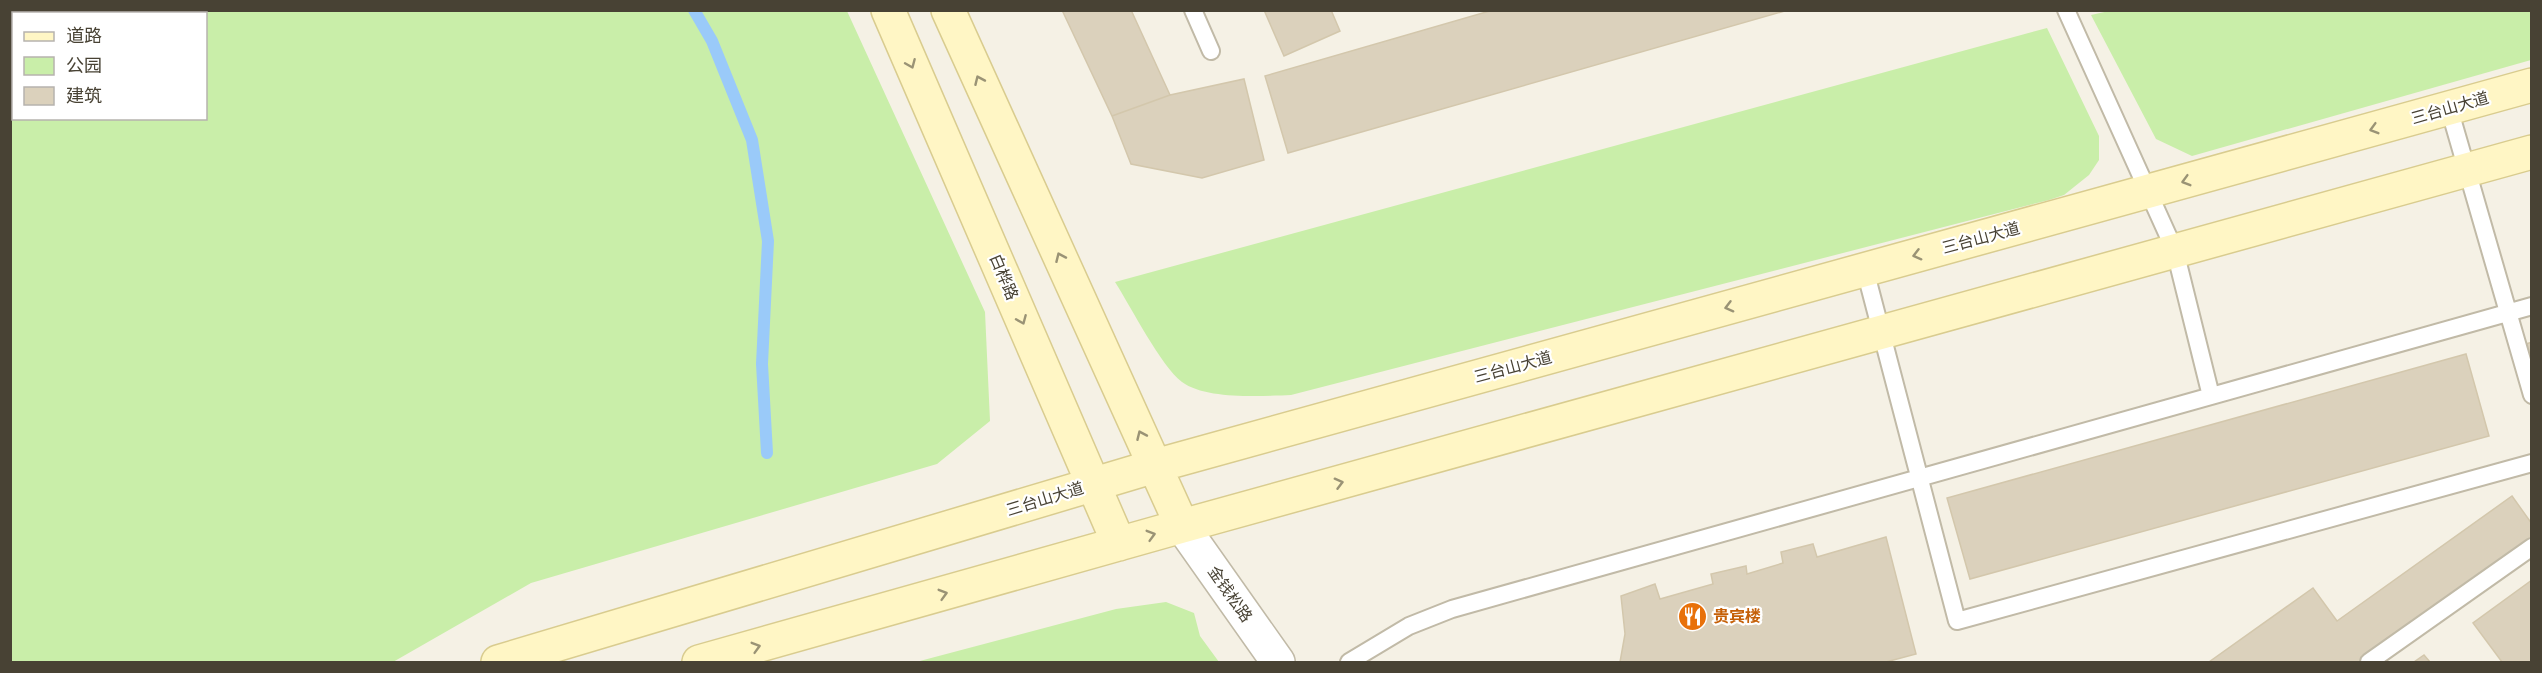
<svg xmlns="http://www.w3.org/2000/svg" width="2542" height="673" font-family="Helvetica,'Noto Sans SC',sans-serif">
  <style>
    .green { fill: #c9eea9; fill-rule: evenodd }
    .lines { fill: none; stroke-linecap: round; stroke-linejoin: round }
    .stream { stroke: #9acaf9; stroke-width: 12 }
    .building { fill: #dbd1bc; stroke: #d3c7ac; stroke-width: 1.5 }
    .lane-casing { stroke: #c1baa7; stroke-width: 20 }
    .street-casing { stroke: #c1baa7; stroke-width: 36 }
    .secondary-casing { stroke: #d9cc8f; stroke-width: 36 }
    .lane { stroke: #fff; stroke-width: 16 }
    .street { stroke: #fff; stroke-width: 33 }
    .secondary { stroke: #fff6c5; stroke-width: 33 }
    .oneway { stroke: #9a9375 }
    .labels { text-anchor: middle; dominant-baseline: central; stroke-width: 4.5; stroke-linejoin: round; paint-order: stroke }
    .street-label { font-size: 16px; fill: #484234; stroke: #fff }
    .food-label { font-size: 16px; font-weight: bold; fill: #c56008; stroke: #fff; text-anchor: start }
  </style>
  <rect width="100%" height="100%" fill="#f5f1e5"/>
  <path class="green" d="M10 11H847L985 312 990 421 937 464 531 583 393 662H11ZM14 14H206V118H14Z
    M2109 11H2531V60L2192 156 2156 139 2091 15Z
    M2047 28 2099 136V160L2089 175 2064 195 2049 200 1291 395C1263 396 1206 400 1182 382 1161 366 1131 307 1115 282Z
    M1166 602 1194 613 1200 636 1219 662H916L1116 609Z"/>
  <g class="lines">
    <path class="stream" d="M694 10 712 41 752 140 768 241 762 364 767 453"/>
  </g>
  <path class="building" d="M1062 10H1131L1170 95 1112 116Z
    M1264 10H1331L1340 31 1284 56Z
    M1493 10H1788L1288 153 1265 76Z
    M1244 79 1264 160 1202 178 1131 164 1112 116 1170 95Z
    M2532 342V364L2526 344Z
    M2466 354 2489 436 1970 579 1947 498Z
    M2512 496 2532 524V541L2362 662H2209L2313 588 2337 621Z
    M1886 537 1916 654 1886 662H1620L1625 634 1621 596 1655 584 1660 599 1713 584 1711 574 1746 566 1747 574 1783 563 1781 552 1813 544 1817 557Z
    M2532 580V662H2502L2473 623Z
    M2424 655 2430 662H2414Z"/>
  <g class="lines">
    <defs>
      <path id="lane" d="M1193 10 1211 51
        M2066 10 2175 251 2211 396
        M2449 108 2532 395
        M1865 270 1957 621 2532 463
        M1349 662 1409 626 1452 609 2532 306
        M2369 662 2532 547"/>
      <path id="street" d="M1182 526 1278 662"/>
      <path id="secondary" d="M888 10 1119 544
        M948 10 1182 526
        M498 662 1155 466 2532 85
        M699 662 1182 526 2532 152"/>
    </defs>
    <use href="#lane" class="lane-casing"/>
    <use href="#street" class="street-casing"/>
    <use href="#secondary" class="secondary-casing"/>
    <use href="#lane" class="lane"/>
    <use href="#street" class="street"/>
    <use href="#secondary" class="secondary"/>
  </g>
  <defs><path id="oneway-chevron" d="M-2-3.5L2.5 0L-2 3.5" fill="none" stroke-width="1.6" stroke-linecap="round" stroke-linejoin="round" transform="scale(1.5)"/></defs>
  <g class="oneway">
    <use href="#oneway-chevron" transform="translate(911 64) rotate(67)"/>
    <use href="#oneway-chevron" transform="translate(979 80) rotate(-114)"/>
    <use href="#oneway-chevron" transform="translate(2374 129) rotate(164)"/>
    <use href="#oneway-chevron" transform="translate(2186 181) rotate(164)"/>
    <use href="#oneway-chevron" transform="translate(1917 255) rotate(165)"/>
    <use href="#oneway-chevron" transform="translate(1060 257) rotate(-114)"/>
    <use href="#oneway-chevron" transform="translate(1729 307) rotate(165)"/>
    <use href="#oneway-chevron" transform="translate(1022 320) rotate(67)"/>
    <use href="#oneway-chevron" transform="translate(1141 435) rotate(-114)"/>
    <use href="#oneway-chevron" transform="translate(1339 483) rotate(-15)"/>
    <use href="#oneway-chevron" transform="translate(1151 535) rotate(-16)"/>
    <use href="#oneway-chevron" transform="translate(943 594) rotate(-16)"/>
    <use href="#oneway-chevron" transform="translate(756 647) rotate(-16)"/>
  </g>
  <defs>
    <symbol id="restaurant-disc" viewBox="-11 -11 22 22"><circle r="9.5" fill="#e8710a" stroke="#fff"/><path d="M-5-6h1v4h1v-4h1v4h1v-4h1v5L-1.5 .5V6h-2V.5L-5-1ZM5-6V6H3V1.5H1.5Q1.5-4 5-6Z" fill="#fff"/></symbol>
  </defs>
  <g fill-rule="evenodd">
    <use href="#restaurant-disc" x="1676" y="600" width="33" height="33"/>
  </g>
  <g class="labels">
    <g class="street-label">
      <text transform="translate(2450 108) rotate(-16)">三台山大道</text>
      <text transform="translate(1981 238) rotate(-15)">三台山大道</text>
      <text transform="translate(1004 277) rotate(67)">白桦路</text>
      <text transform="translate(1513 367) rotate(-15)">三台山大道</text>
      <text transform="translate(1045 499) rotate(-17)">三台山大道</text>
      <text transform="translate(1230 594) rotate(55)">金钱松路</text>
    </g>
    <g class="food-label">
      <text x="1713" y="616">贵宾楼</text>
    </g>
  </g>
  <rect width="2542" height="673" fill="none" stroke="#484234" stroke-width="24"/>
  <rect x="12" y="12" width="195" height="108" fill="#ffffff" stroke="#b6b3ae" stroke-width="1.5"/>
  <rect x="24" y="32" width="30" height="9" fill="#fff6c5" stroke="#b6b3ae" stroke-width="1.5"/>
  <text x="66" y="42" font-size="18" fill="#484234">道路</text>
  <rect x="24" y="57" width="30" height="18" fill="#c9eea9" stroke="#b6b3ae" stroke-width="1.5"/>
  <text x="66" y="72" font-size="18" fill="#484234">公园</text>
  <rect x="24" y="87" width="30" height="18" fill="#dbd1bc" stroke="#b6b3ae" stroke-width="1.5"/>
  <text x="66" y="102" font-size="18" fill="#484234">建筑</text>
</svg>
